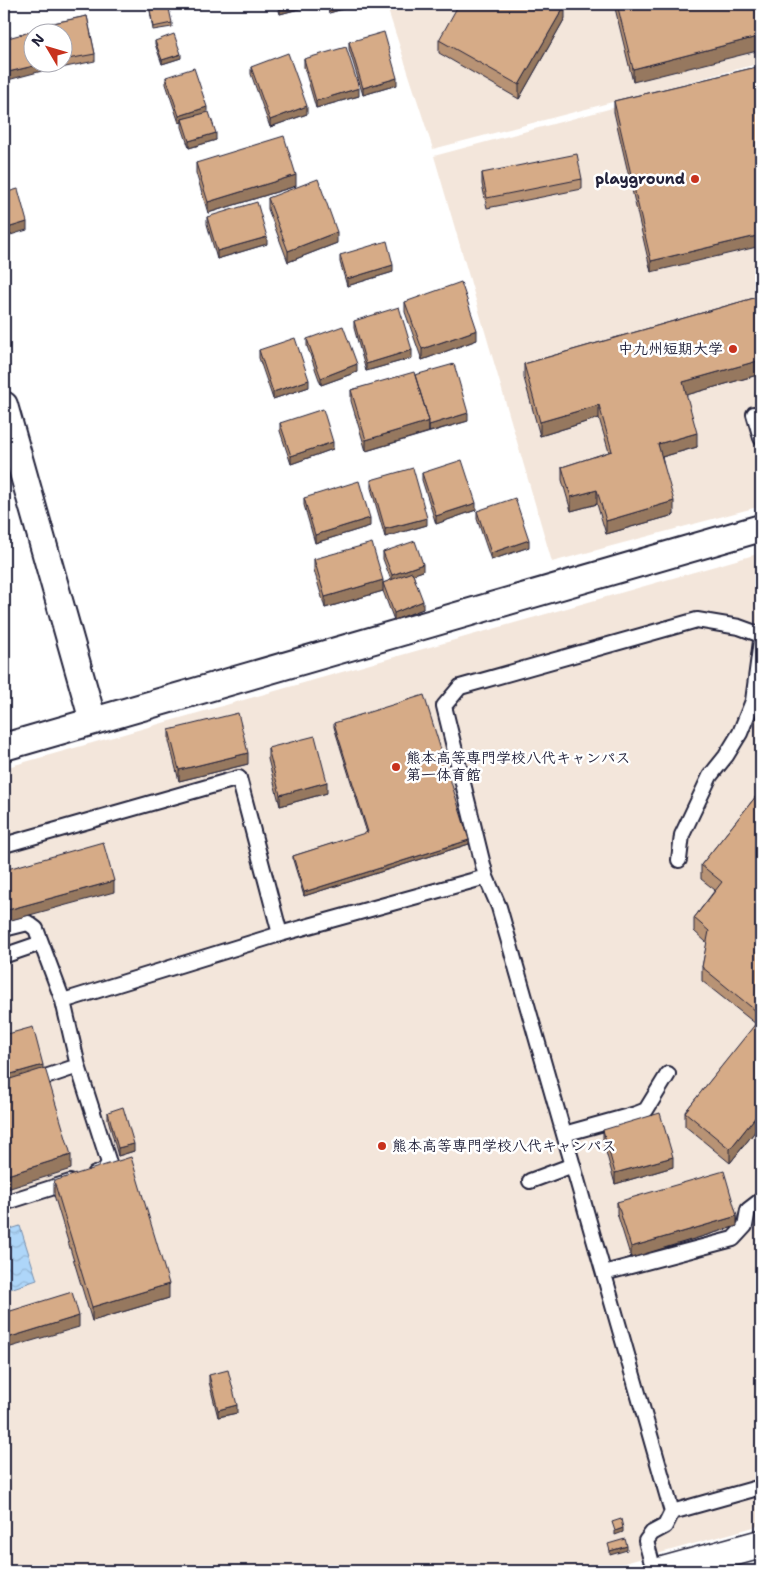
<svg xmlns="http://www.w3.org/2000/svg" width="765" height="1575" font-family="'Shantell Sans','Klee One',sans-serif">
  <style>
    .built { fill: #f3e6db }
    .water { fill: url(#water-waves); stroke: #768ead }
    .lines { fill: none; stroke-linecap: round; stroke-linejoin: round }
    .service-casing { stroke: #22223b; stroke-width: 18 }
    .minor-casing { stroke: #22223b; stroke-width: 30 }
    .tertiary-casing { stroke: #22223b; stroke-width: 31 }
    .service { stroke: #fff; stroke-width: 14 }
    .minor { stroke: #fff; stroke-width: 26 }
    .tertiary { stroke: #fff; stroke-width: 28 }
    .wall { fill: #b89374; stroke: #22223b }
    .shaded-wall { fill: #96785e; stroke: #22223b }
    .building { fill: #d6ab87; stroke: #22223b }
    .poi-dot { fill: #c8321e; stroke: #fff; stroke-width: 2 }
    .labels { text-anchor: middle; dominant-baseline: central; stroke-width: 5; stroke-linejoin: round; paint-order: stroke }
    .poi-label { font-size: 15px; font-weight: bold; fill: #22223b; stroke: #fff; text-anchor: end }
  </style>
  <defs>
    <pattern id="water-waves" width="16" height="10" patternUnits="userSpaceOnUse" patternTransform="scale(1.25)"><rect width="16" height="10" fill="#aed6f9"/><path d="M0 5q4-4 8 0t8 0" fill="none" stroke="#95b7d6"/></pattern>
  </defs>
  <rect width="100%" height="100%" fill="#fff"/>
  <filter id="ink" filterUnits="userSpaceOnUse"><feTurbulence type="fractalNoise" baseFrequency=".02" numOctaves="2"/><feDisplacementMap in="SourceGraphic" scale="10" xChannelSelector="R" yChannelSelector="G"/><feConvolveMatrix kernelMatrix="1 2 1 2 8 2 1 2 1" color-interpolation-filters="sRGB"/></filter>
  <g filter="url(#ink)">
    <path class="built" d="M386 4H761V63L433 149Z
      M761 68V506L552 562 434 156Z
      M761 553V1525L596 1571H4V768Z"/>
    <path class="water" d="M20 1226 37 1280 4 1291V1231Z"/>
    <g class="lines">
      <defs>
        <path id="service" d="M754 414 761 438
          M4 845 239 778 280 934
          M679 860 682 835 710 776 726 756 740 733 753 701 761 641
          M4 929 28 923 36 929 63 1001 78 1066 109 1163 104 1171 95 1174
          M6 955 41 943
          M63 1001 280 934 486 877
          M4 1091 78 1066
          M564 1134 636 1114 646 1110 668 1074
          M530 1181 573 1165
          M4 1203 70 1182
          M604 1273 733 1239 745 1226 748 1210 761 1200
          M672 1512 761 1487
          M654 1571 646 1541 652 1533 665 1526 672 1512 499 907 486 877 444 706 460 687 697 620 739 627 761 635"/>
        <path id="minor" d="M4 405 93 721
          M4 747 761 528"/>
        <path id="tertiary" d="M663 1571 761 1544"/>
      </defs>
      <use href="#service" class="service-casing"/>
      <use href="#minor" class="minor-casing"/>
      <use href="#tertiary" class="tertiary-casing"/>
      <use href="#service" class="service"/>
      <use href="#minor" class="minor"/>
      <use href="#tertiary" class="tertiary"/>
    </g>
    <path class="wall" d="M149 4 172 23V27L153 30Z
      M277 4H317L280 14Z
      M327 4H360L329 13Z
      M614 4H761L633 82Z
      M87 16 95 54V61L46 71 44 62H62V32H39V26Z
      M565 18 519 99 439 53V40Z
      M155 41 181 58 162 64 155 44Z
      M349 42 397 85 363 95 349 49Z
      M304 59 359 96 316 108 304 67Z
      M761 66 651 272 614 112V101Z
      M251 67 307 114 270 127 251 74Z
      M166 77 207 112 216 140 189 148 182 127V122L179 123 166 84Z
      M196 163 296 186 208 213 196 173Z
      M482 173 582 179V189L487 208 482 184Z
      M268 198 337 243 288 262 268 209Z
      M207 217 267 244 217 259 207 224Z
      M340 255 393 272 347 286 340 262Z
      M761 296V374L686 395 697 447 662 457 674 515 606 534 597 504 571 511 562 480V467L609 452 599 418 540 436 524 378V364Z
      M405 302 477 340 422 360 405 312Z
      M354 321 412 358 366 371 354 328Z
      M307 339 357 372 321 385 307 346Z
      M259 350 309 387 273 399 259 358Z
      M415 375 468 421 366 451 351 401V390Z
      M280 423 333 449 291 464 280 431Z
      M422 473 476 510 436 524 422 480Z
      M371 480 427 525 385 537 371 488Z
      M304 498 370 526 315 543 304 505Z
      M477 511 529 547 491 560 477 519Z
      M383 552 423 571 413 574 423 609 394 620 383 591 325 608 314 570V559L383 583 391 580 383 559Z
      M334 723 469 844 304 896 293 860V856L367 833 334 727Z
      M169 730 248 764 179 781 169 741Z
      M268 748 327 793 280 806 268 759Z
      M761 790V1124L730 1163 685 1126V1112L756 1024 702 981V967L707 943 694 931V918L715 890 701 879V865Z
      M108 1112 134 1151 118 1156 108 1119Z
      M603 1130 673 1167 615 1184 603 1141Z
      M54 1181 169 1298 92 1321 54 1195Z
      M617 1202 737 1226 631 1258 617 1213Z
      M209 1375 237 1413 218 1417 209 1382Z"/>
    <path class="shaded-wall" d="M290 4H317L280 14V6Z
      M334 4H360L329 13V5Z
      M565 5V18L519 99V85Z
      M761 36V50L633 82V69Z
      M181 54V58L162 64V60Z
      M42 64V71L4 81V73Z
      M397 78V85L363 95V88Z
      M359 88V96L316 108V101Z
      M307 106V114L270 127V120Z
      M207 107V114L182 119V122L179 123V116Z
      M216 133V140L189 148V141Z
      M296 175V186L208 213V202Z
      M27 222V230L4 237V229Z
      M337 232V243L288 262V251Z
      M761 235V246L651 272V261Z
      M267 237V244L217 259V251Z
      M393 265V272L347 286V279Z
      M477 330V340L422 360V349Z
      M412 350V358L366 371V364Z
      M761 360V374L683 396V382Z
      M357 364V372L321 385V378Z
      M309 380V387L273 399V392Z
      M599 405V418L540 436V422Z
      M468 413V421L429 432V425Z
      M429 421V432L366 451V440Z
      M697 433V447L658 458V444Z
      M333 442V449L291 464V456Z
      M597 490V504L571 511V497Z
      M674 501V515L606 534V521Z
      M476 503V510L436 524V516Z
      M370 518V526L315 543V535Z
      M427 518V525L385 537V529Z
      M529 540V547L491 560V553Z
      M423 564V571L392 582V575Z
      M383 580V591L325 608V597Z
      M423 601V609L394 620V613Z
      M248 753V764L179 781V770Z
      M327 782V793L280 806V795Z
      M469 840V844L304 896V892Z
      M114 881V892L4 922V911Z
      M6 1014V1025L4 1026V1015Z
      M43 1065V1076L4 1087V1076Z
      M761 1110V1124L730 1163V1149Z
      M134 1144V1151L118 1156V1148Z
      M71 1155V1169L4 1190V1176Z
      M673 1157V1167L615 1184V1173Z
      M737 1216V1226L631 1258V1247Z
      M169 1284V1298L92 1321V1307Z
      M79 1316V1327L4 1349V1339Z
      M237 1405V1413L218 1417V1410Z
      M623 1528V1532L615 1535V1531Z
      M627 1546V1550L610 1555V1551Z"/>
    <path class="building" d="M149 4H168L172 23 153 27Z
      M279 4H290L280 6Z
      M459 4H564L565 5 519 85 439 40Z
      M617 4H761V36L633 69Z
      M87 16 95 54 62 60V32H40L39 26Z
      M34 31V32H32V62H42V64L4 73V39Z
      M384 32 397 78 363 88 349 42Z
      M174 34 181 54 162 60 155 41Z
      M346 47 359 88 316 101 304 59Z
      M288 53 307 106 270 120 251 67Z
      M761 66V235L651 261 614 101Z
      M194 68 207 107 179 116 166 77Z
      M209 112 216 133 189 141 182 119Z
      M284 136 296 175 208 202 196 163Z
      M577 154 582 179 487 198 482 173Z
      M318 179 337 232 288 251 268 198Z
      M18 189 27 222 4 229V193Z
      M257 202 267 237 217 251 207 217Z
      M387 241 393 265 347 279 340 255Z
      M461 282 477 330 422 349 405 302Z
      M761 296V360L683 382 697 433 658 444 674 501 606 521 597 490 571 497 562 467 612 451 599 405 540 422 524 364Z
      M399 307 412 350 366 364 354 321Z
      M343 326 357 364 321 378 307 339Z
      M295 338 309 380 273 392 259 350Z
      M454 364 468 413 429 425V421L415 375Z
      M414 372 429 421 366 440 351 390Z
      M323 409 333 442 291 456 280 423Z
      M462 460 476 503 436 516 422 473Z
      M413 468 427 518 385 529 371 480Z
      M359 481 370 518 315 535 304 498Z
      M515 498 529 540 491 553 477 511Z
      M415 541 423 564 392 575 383 552Z
      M372 543 383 580 325 597 314 559Z
      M412 572 423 601 394 613 383 583Z
      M424 695 469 840 304 892 293 856 368 832 334 723Z
      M238 713 248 753 179 770 169 730Z
      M315 736 327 782 280 795 268 748Z
      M761 790V1015L702 967 709 931 694 918 722 882 701 865Z
      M103 842 114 881 4 911V870Z
      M761 1017V1110L730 1149 685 1112Z
      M33 1027 43 1065 4 1076V1035Z
      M45 1068 71 1155 4 1176V1081Z
      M123 1107 134 1144 118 1148 108 1112Z
      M660 1113 673 1157 615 1173 603 1130Z
      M131 1157 169 1284 92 1307 54 1181Z
      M724 1171 737 1216 631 1247 617 1202Z
      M72 1292 79 1316 4 1339V1313Z
      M228 1370 237 1405 218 1410 209 1375Z
      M621 1519 623 1528 615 1531 612 1522Z
      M625 1539 627 1546 610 1551 608 1544Z"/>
  </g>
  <g class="poi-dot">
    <circle cx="695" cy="179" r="5"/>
    <circle cx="733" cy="349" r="5"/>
    <circle cx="396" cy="767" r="5"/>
    <circle cx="382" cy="1146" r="5"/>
  </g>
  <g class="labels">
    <g class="poi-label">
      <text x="685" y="179">playground</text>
      <text x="723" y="349">中九州短期大学</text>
      <text x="406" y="758" text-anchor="start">熊本高等専門学校八代キャンパス<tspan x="406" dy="17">第一体育館</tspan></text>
      <text x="392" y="1146" text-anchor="start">熊本高等専門学校八代キャンパス</text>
    </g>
  </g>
  <rect width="765" height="1575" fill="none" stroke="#fff" stroke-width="20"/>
  <rect x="10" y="10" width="745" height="1555" fill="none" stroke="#22223b" stroke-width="2" filter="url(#ink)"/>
  <g transform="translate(48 48) rotate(308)"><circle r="24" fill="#ffffff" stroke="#a7a7b1"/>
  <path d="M0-4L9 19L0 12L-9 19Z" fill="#c8321e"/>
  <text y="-8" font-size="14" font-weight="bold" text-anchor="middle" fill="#22223b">N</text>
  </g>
</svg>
